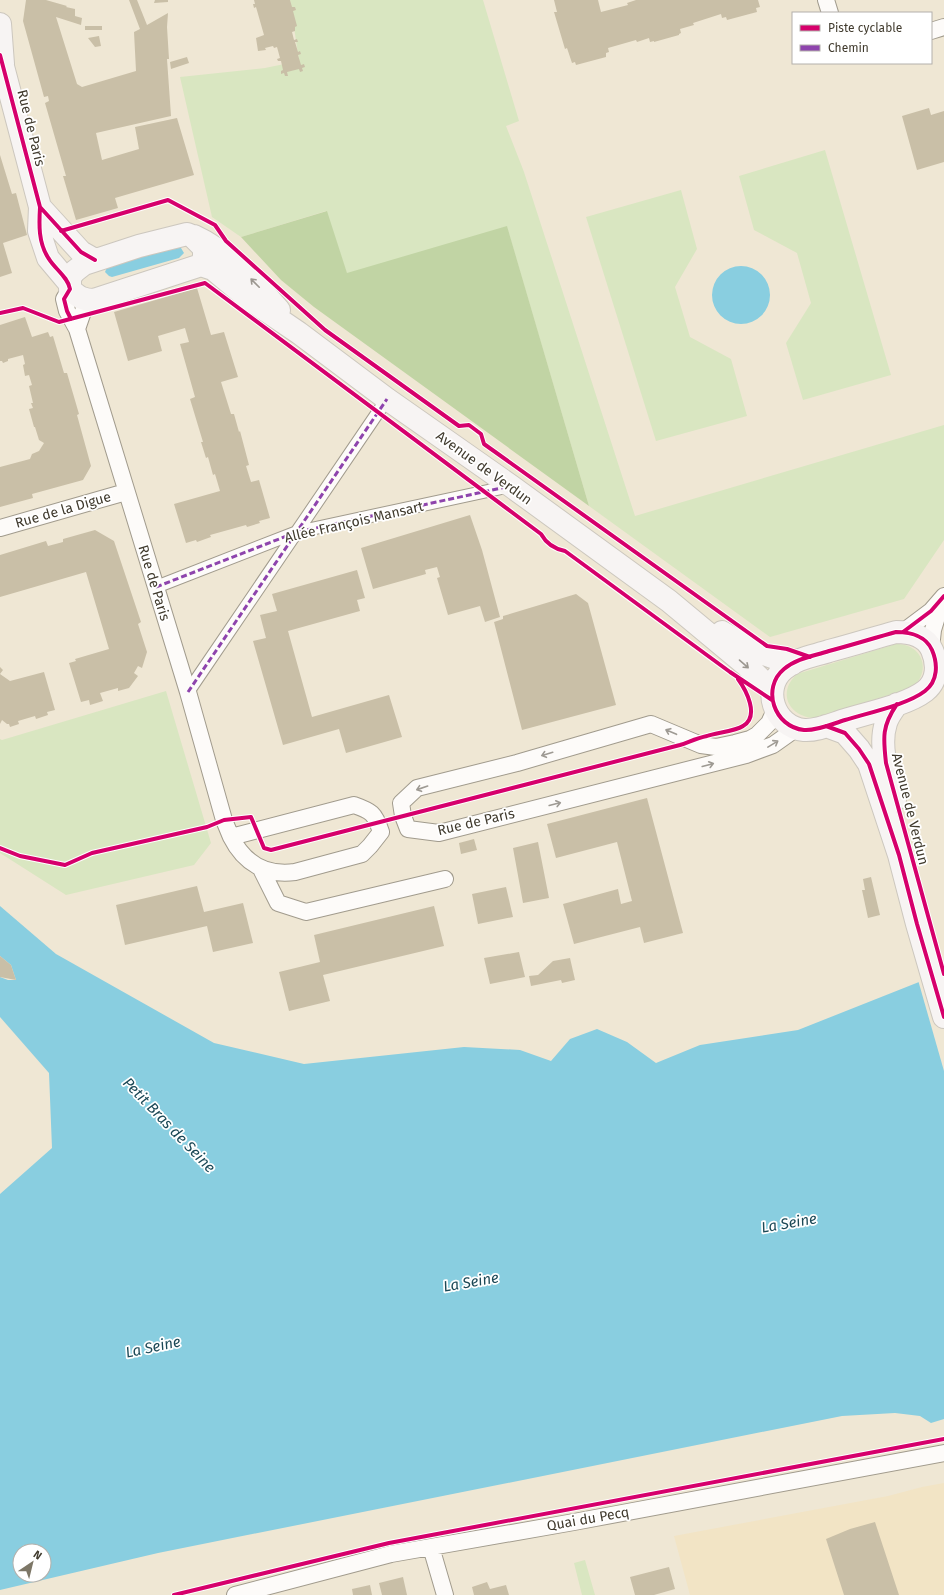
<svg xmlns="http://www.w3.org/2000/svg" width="944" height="1595" font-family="'Fira Sans',sans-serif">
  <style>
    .built { fill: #f2e4c5 }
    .green { fill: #d9e6c1 }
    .forest { fill: #c1d4a4 }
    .water { fill: #89cee0; fill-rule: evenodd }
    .pier { fill: #efe7d4 }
    .building { fill: #c9bfa7 }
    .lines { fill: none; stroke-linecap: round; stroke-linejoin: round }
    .pedestrian-casing { stroke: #a19b8d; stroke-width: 14 }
    .minor-casing { stroke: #a19b8d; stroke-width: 18 }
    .primary-casing { stroke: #ccc7be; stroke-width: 24 }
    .pedestrian { stroke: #fdfbf9; stroke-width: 12 }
    .minor { stroke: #fdfbf9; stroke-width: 16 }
    .primary { stroke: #f7f4f3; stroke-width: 22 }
    .quiet { stroke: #8e44ad; stroke-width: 3; stroke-dasharray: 6 3; stroke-linecap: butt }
    .cycleway-casing { stroke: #fff; stroke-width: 6 }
    .cycleway { stroke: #d6006c; stroke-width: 4 }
    .oneway { stroke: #9c9790 }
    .oneway2 { stroke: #9e9a93 }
    .labels { text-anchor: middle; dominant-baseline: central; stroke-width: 3.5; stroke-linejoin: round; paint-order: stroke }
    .street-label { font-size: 14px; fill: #403a2d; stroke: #fff }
    .water-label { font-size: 15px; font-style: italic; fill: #1b4856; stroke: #fff }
  </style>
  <rect width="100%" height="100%" fill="#efe7d4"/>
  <path class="built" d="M944 1483V1595H690L674 1536 888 1496 922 1487Z"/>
  <path class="green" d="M290 0H483L519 121 506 126 524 172 635 516 944 425V540L904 599 770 637 589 506 507 227 347 274 326 211 241 237 212 217 180 77 265 68 299 61Z
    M825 150 891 375 803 400 786 343 811 303 797 253 754 230 739 176Z
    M681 190 697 249 675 287 690 337 731 359 747 416 656 441 586 217Z
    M896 644C923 644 932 671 912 688L814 718C788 716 777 692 797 674Z
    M166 691 211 843 194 865 66 895 0 853V739L2 740Z
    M585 1560 595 1595H582L574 1563Z"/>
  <path class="forest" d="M327 211 347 273 507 226 589 506 314 307 281 280 241 237Z"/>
  <path class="water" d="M177 245 181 248 184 253 179 258 112 277 109 276 105 272 108 265Z
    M712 295a29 29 0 1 1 58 0a29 29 0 1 1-58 0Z
    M0 906 56 954 214 1043 304 1064 464 1047 520 1050 551 1061 570 1039 597 1029 627 1042 656 1063 700 1045 798 1030 919 982 944 974V1419L931 1423 920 1416 895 1413 842 1416 158 1553 0 1590V1194L52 1148 49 1073 0 1017V977L8 980H16L11 965 0 956ZM20 1551H44V1575H20Z"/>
  <path class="pier" d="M944 972V1071L918 980Z"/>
  <path class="building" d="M26 0H46L67 6 66 7 75 9V16L82 18 81 25 56 17 77 84 82 87 136 71 134 32 140 29 129 0H137L147 25 168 13 167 27 169 59H167L171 116 96 133 102 160 139 149 135 127 177 118 194 175 115 198 118 208 76 220 63 176H66L45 103 49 101 48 96 44 97 23 21Z
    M155 0H168V2L154 3Z
    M254 0H290L292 7H295L296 10 293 11 297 26 295 27V31L292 32 294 40 297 39 298 42H295L298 52 300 51 301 54 298 55 301 65 304 64 305 67 302 68 303 71 300 72 299 69 287 72 288 76H285L284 73 281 74V71L283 70 281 61H278L277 59 280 58 277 47 274 48 273 46 265 48 266 50 258 51 256 38 264 35 256 7 254 8 253 4H255Z
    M554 0H598L601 12 628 5 627 3 636 0H758L760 7 756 8 757 12 727 20 726 17 722 18 721 14 693 23 694 25 680 29 681 33 679 34V35L654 42V41L650 42 649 38 637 42 636 40 608 48 609 52 606 53V57L576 65 575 62 572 63 567 48 565 49 554 12H557Z
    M85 26H102V30H85Z
    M99 36 101 46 95 47 88 38Z
    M187 57 189 63 171 69 170 62Z
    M929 108 931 115 944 111V162L917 170 902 116Z
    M0 155 12 194 16 193 27 235 3 243 12 273 0 277Z
    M197 288 211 335 224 332 238 377 221 382 231 414H234L239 432 240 431 249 465 246 466 251 482 259 480 270 518 259 521 260 523 247 527 246 525 210 535 211 537 197 542 196 540 186 543 174 504 220 491 215 474 213 475 208 457 206 458 201 442H203L190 399 195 397 180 344 189 342 185 328 158 336 162 351 128 361 114 312Z
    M25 317 32 337 48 332 50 337 53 336 64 373H67L79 414 77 415 91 466 83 480 32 494 33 498 0 507V467L30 459 32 454 39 451 44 443 39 440 35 427H34L29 409 33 408 31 403H33L29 386 32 385 29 375 25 376 23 365 25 364 23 355 8 359V361L3 363 2 361H0V325Z
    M470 515 482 550 500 617 485 622 480 606 448 615 437 578 440 577 437 567 425 570 426 574 373 589 361 548Z
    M95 530 114 541 141 622 138 624 147 652 142 668 138 666 134 673 138 676 129 688 118 691V688L100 693 103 701 90 705 89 700 81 702 69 663 76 661 75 659 109 649 86 572 0 597V555L46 541 48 546 63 542V539Z
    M357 570 365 598 357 600 360 611 288 631 312 717 389 695 402 737 346 753 339 729 283 745 253 641 266 638 260 615 277 611 272 594Z
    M576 594 588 603 616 705 522 730 494 622 503 619V616Z
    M0 667 3 670 0 674 10 681 44 672 55 710 47 712 48 715 36 719 35 716 18 721 19 724 10 727 9 724H7L2 720 0 724Z
    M647 798 683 933 644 943 640 927 574 944 563 904 618 889 621 904 632 901 617 842 556 858 547 824Z
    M474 839 477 850 461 854 459 843Z
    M538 842 549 898 523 903 513 848Z
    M871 877 880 915 868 918 862 890H865L863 879Z
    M197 886 204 912 243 903 253 943 213 952 207 926 125 945 116 905Z
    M506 887 513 917 478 924 472 894Z
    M434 906 444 946 323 975 330 1001 289 1011 279 972 320 962 314 935Z
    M519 952 525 977 490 984 484 958Z
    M0 956 11 965 16 980 0 977Z
    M570 958 575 980 562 983 561 980 531 986 529 976 538 975 553 961Z
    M875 1522 899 1595H844L826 1539 850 1529Z
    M669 1567 675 1589 654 1595H635L630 1577Z
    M403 1577 407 1595H382L379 1583Z
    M487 1582 490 1589 506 1585 509 1595H474L472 1587Z
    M370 1585 372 1595H353L352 1589Z"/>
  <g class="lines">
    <defs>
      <path id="pedestrian" d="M156 587 297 532 511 486
        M188 692 387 399"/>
      <path id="minor" d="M826 0 830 13
        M931 31 944 27
        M70 289 64 299 67 311 77 329 188 692 224 820 231 837
        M77 329 87 300
        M0 528 126 492
        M903 632 931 611 944 596
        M931 648 933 630 942 600
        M775 710 769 723 757 735 750 739 735 743 716 747 701 745 651 724 517 763 417 788 401 803 403 816 408 829 439 833 746 755 773 745 797 728
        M354 805C371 811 375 813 381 832L370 846 362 854 295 872C266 876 244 863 231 837Z
        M261 869 278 903 306 912 445 879
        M431 1547 445 1595
        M235 1595 391 1554 574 1522 944 1453"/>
      <path id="primary" d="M0 24 3 64
        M0 55 40 207 39 231 48 258 69 283
        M40 207 81 252 95 260
        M187 234 192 236 204 248V257L201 265 94 300C83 300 78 297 70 289V277L75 271 84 264 139 246Z
        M194 236C229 252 254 282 279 310
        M201 265 213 269 249 299 299 333 387 399 511 486 669 601 746 665 772 690
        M722 632 755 651 792 664
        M896 632C910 632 926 636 932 650 938 664 938 681 925 691 907 705 867 713 845 720 832 724 817 731 804 730 774 727 761 688 784 669 797 658 814 656 829 651 852 645 874 638 896 632Z
        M826 726 845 733 859 749 869 764 899 855 917 924 944 1017
        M895 800C889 777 878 747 886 723 888 716 893 710 897 704"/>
    </defs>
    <use href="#pedestrian" class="pedestrian-casing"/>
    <use href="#minor" class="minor-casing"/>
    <use href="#primary" class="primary-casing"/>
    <use href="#pedestrian" class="pedestrian"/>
    <use href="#minor" class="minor"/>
    <use href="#primary" class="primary"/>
    <path class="quiet" d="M156 587 297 532 511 486
      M188 692 387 399"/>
    <defs>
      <path id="cycleway" d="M0 55 40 207C39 224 38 243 49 259 55 269 68 277 70 289L64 299 67 311 71 319
        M40 207 81 252 95 260
        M61 231 168 200 215 225 226 241 325 330 459 426 469 425 481 434 484 444 767 646 787 649 810 657
        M0 313 23 308 59 322 205 283 541 534C546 543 555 549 565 551L730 672 772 700
        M896 632C910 632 926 636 932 650 938 664 938 681 925 691 907 705 867 713 845 720 832 724 817 731 804 730 774 727 761 688 784 669 797 658 814 656 829 651 852 645 874 638 896 632Z
        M903 632 931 611 944 596
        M897 704C882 726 883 737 886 763L944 974
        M826 726 845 733 859 749 869 764 899 855 917 924 944 1017
        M0 848 20 856 65 865 92 853 207 827 224 820 251 817 264 848 271 850 680 745C689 742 697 738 707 736 715 733 736 731 743 726 760 716 746 690 738 679
        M174 1595 389 1543 944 1439"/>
    </defs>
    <use href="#cycleway" class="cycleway-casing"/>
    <use href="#cycleway" class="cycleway"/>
  </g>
  <defs><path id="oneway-shaft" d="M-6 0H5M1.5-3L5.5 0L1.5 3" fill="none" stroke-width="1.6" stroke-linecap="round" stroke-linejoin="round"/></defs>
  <g class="oneway">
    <use href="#oneway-shaft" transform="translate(255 283) rotate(-135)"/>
    <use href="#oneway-shaft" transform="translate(744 664) rotate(41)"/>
  </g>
  <g class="oneway2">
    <use href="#oneway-shaft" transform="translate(671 732) rotate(-157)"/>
    <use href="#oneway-shaft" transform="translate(773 744) rotate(-31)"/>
    <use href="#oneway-shaft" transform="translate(547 754) rotate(163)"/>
    <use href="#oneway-shaft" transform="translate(708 765) rotate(-15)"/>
    <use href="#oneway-shaft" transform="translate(422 788) rotate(161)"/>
    <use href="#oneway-shaft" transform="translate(555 804) rotate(-14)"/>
  </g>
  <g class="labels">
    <g class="street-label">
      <text transform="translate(31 128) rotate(76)">Rue de Paris</text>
      <text transform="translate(484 468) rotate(36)">Avenue de Verdun</text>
      <text transform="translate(63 510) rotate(-16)">Rue de la Digue</text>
      <text transform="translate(354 522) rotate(-13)">Allée François Mansart</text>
      <text transform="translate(154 583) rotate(73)">Rue de Paris</text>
      <text transform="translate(910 809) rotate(76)">Avenue de Verdun</text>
      <text transform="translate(476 822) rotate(-13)">Rue de Paris</text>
      <text transform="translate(588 1519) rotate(-10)">Quai du Pecq</text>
    </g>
    <g class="water-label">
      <text transform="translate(169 1125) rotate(46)">Petit Bras de Seine</text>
      <text transform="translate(789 1223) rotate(-10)">La Seine</text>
      <text transform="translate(471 1282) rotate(-10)">La Seine</text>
      <text transform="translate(153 1347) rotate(-12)">La Seine</text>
    </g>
  </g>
  <rect x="792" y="12" width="140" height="52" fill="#ffffff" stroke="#b3b0ab"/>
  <rect x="800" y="25" width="20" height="6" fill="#d6006c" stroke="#b3b0ab"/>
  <text x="828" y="32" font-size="12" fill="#403a2d">Piste cyclable</text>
  <rect x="800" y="45" width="20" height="6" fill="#8e44ad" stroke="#b3b0ab"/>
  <text x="828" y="52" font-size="12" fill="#403a2d">Chemin</text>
  <g transform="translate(32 1563) rotate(35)"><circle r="19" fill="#ffffff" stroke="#b3b0ab"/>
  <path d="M0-3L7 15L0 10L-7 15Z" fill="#7d7767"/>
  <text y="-6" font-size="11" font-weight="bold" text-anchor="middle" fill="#403a2d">N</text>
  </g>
</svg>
